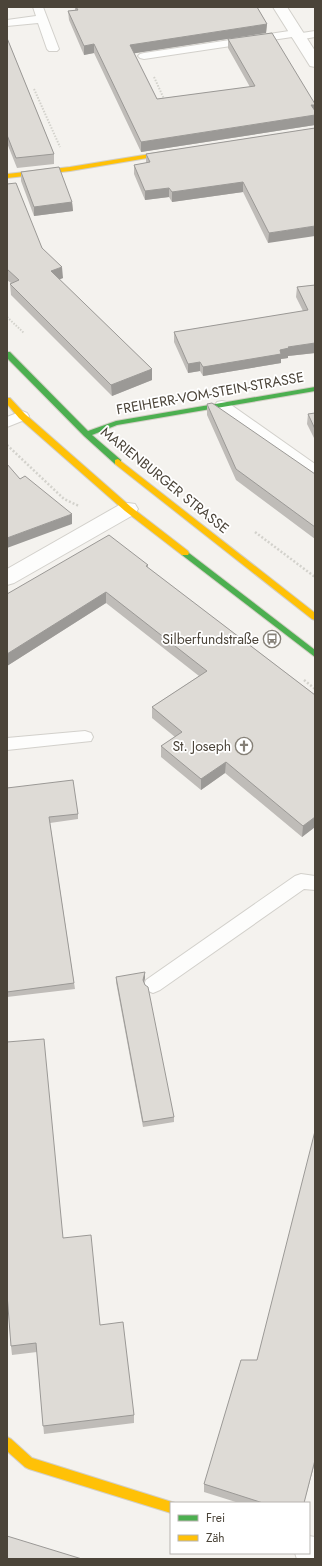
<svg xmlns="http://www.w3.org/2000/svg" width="322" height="1566" font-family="Jost,sans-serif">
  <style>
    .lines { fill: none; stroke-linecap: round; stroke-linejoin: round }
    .lane-casing { stroke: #d2d0cb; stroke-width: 2 }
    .street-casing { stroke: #d2d0cb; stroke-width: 2 }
    .fast-casing { stroke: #d3cfc5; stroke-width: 2 }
    .slow-casing { stroke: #d3cfc5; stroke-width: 2 }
    .path-far1 { stroke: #d3d2cc; stroke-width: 2; stroke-dasharray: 1.5 1.5; stroke-linecap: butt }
    .path { stroke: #d3d2cc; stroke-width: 2.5; stroke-dasharray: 2 2; stroke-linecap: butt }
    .lane { fill: #fdfdfc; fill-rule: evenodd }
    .street { fill: #fdfdfc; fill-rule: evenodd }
    .fast { fill: #4caf50; fill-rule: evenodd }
    .slow { fill: #ffc107; fill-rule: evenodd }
    .wall { fill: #bfbcb8 }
    .shaded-wall { fill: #9b9996 }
    .building { fill: #dedbd6; stroke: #9b9996 }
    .labels { text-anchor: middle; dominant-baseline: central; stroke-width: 3.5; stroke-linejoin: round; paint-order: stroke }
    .street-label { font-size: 14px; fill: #4b4439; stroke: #fff }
    .poi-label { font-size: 14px; fill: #4b4439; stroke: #fff; text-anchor: end }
  </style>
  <rect width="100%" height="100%" fill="#f4f2ee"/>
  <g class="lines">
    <defs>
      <path id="lane" d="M33 7H43L59 49 57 51H49L47 49 38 23 7 26V20L36 16Z
        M296 30 302 33 315 31V37L298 40 294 39 292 37 144 59 140 58 138 56 140 54 144 53Z
        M222 401 227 402 315 464V476L310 474 217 408 215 405 217 402Z
        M22 411 27 413 29 416 27 419 7 427V417Z
        M85 731 91 733 93 737 91 741 7 750V738Z
        M301 874 315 876V890L304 889 160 990 153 993 146 990 144 985 146 980 295 876Z"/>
      <path id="street" d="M273 7H287L315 51V67L310 66Z
        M128 503 135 504 138 509 135 514 14 583 7 585V569L121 504Z
        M309 1536 315 1537V1559H297L295 1553H309Z"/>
      <path id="fast" d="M7 352H10L88 431 116 421 315 387V391L117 425 92 435 121 460V464H115L84 436 7 358Z
        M185 550 315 650V657L182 555 181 553Z"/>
      <path id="slow" d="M175 150 177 151V153L70 171 7 178V174L70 167Z
        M7 398H10L25 414 131 507 188 551 189 553 188 555H182L125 511 19 418 7 404Z
        M118 459 315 613V620L312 619 115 464V460Z
        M7 1437 11 1439 32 1458 175 1503H171V1513L29 1469 25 1467 7 1451Z"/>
    </defs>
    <use href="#lane" class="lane-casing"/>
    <use href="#street" class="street-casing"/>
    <use href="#fast" class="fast-casing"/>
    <use href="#slow" class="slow-casing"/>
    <path class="path-far1" d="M154 77 165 101
      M34 89 60 147
      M7 317 24 333"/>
    <path class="path" d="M7 445 64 499 79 506
      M255 532 315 577
      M304 680 315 689"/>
    <use href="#lane" class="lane"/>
    <use href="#street" class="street"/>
    <use href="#fast" class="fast"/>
    <use href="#slow" class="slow"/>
  </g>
  <path class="wall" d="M75 7H257L267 24 266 33 134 53 157 99 250 87 228 48V39L315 104V125L141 152 94 53 84 55 69 20 68 11 75 10Z
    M7 38 54 154V164L17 168 7 143Z
    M315 128 268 243 243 192 172 202 169 197 145 200 134 174V165L146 163V154Z
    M21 172 72 202 73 211 34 216 21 181Z
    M7 184 42 248 63 278 59 279 152 369V380L112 396 11 295 10 284 11 283 7 280Z
    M315 285V353L288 356V358L281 359V363L203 376 200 371 188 373 174 342V332L303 311 296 297 297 287Z
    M207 404 315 474V539L236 480 207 415Z
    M315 413V440L307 424 308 414Z
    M148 565V568L315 695V827L302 837 225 773 201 790 161 757V746L175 737 152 718V707L199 676 106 603 7 666V594Z
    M7 788 78 814V819L50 823 75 989 7 997Z
    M116 977 145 978 144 983 174 1117V1122L143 1127 116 982Z
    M63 1238 100 1325 134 1415V1423L44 1434 37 1352 12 1355 11 1346Z
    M257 1360 304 1503H239L204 1492V1484Z"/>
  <path class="shaded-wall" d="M267 24 266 33 130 54V45Z
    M94 44V53L84 55V46Z
    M311 105H315V114Z
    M315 115V125L141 152V142Z
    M243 182V192L172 202V192Z
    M169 188V197L145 200V191Z
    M72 202 73 211 34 216V207Z
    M315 226V236L268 243 269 233Z
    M62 267 63 278 51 283V271Z
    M315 343V353L288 356V358L281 359V363L203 376V367L288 347Z
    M200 362V371L188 373V364Z
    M152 369V380L112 396 111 385Z
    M72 514V524L7 548V538Z
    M106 592V603L7 666V654Z
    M226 762 225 773 201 790V779Z
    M315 817V827L302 837 303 826Z
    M145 972V978L143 986V980Z
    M315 1460V1462L304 1503Z"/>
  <path class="building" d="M76 7H257L267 24 130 45 157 99 255 86 228 39 272 33 315 104V105H311L315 111V115L141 142 94 44 84 46 68 11 78 10Z
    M7 38 54 154 16 158 7 135Z
    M315 128V226L269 233 243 182 172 192 169 188 145 191 134 165 150 162 146 154Z
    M59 167 72 202 34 207 21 172Z
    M16 183 42 248 62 267 51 271 152 369 111 385 10 284 19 280 7 269V184Z
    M315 285V343L288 347 289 348 280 350 281 354 203 367 200 362 188 364 174 332 308 310 297 287Z
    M212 403 315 474V527L236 469 207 404Z
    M315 413V429L308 414Z
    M7 464 20 479 25 476 72 514 7 538Z
    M109 535 148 565 146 566 315 695V817L303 826 226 762 201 779 161 746 182 732 152 707 207 671 106 592 7 654V594Z
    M73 780 78 814 49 817 74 983 7 992V788Z
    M145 972 143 980 145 985 148 987 174 1117 143 1122 116 977Z
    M44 1039 63 1238 91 1235 100 1325 123 1322 134 1415 43 1426 36 1343 11 1346 7 1294V1042Z
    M315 1131V1460L304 1503H263L204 1484 241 1360H257Z
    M7 1536 82 1559H7Z"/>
  <defs>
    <symbol id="bus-ring" viewBox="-11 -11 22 22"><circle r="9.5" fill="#fff" stroke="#868178" stroke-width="1.5"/><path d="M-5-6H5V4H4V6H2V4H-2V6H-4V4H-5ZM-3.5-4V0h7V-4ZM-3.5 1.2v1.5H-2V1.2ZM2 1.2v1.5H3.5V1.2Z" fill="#868178"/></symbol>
    <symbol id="church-ring" viewBox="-11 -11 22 22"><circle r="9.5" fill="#fff" stroke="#868178" stroke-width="1.5"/><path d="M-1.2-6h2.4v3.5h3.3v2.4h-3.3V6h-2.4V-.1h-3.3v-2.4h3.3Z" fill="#868178"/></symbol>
  </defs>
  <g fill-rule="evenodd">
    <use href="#bus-ring" x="262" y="629" width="20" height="20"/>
    <use href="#church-ring" x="234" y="736" width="20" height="20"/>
  </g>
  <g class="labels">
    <g class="street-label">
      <text transform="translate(210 393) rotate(-10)">FREIHERR-VOM-STEIN-STRASSE</text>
      <text transform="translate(165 480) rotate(39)">MARIENBURGER STRASSE</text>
    </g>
    <g class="poi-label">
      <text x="259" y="639">Silberfundstraße</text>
      <text x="231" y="746">St. Joseph</text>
    </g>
  </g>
  <rect width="322" height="1566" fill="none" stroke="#4b4439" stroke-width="16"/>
  <rect x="170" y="1502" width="140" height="52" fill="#ffffff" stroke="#b7b4b0"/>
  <rect x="178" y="1515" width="20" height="6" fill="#4caf50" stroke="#b7b4b0"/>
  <text x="206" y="1522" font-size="12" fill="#4b4439">Frei</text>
  <rect x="178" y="1535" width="20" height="6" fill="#ffc107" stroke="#b7b4b0"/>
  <text x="206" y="1542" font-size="12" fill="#4b4439">Zäh</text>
</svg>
